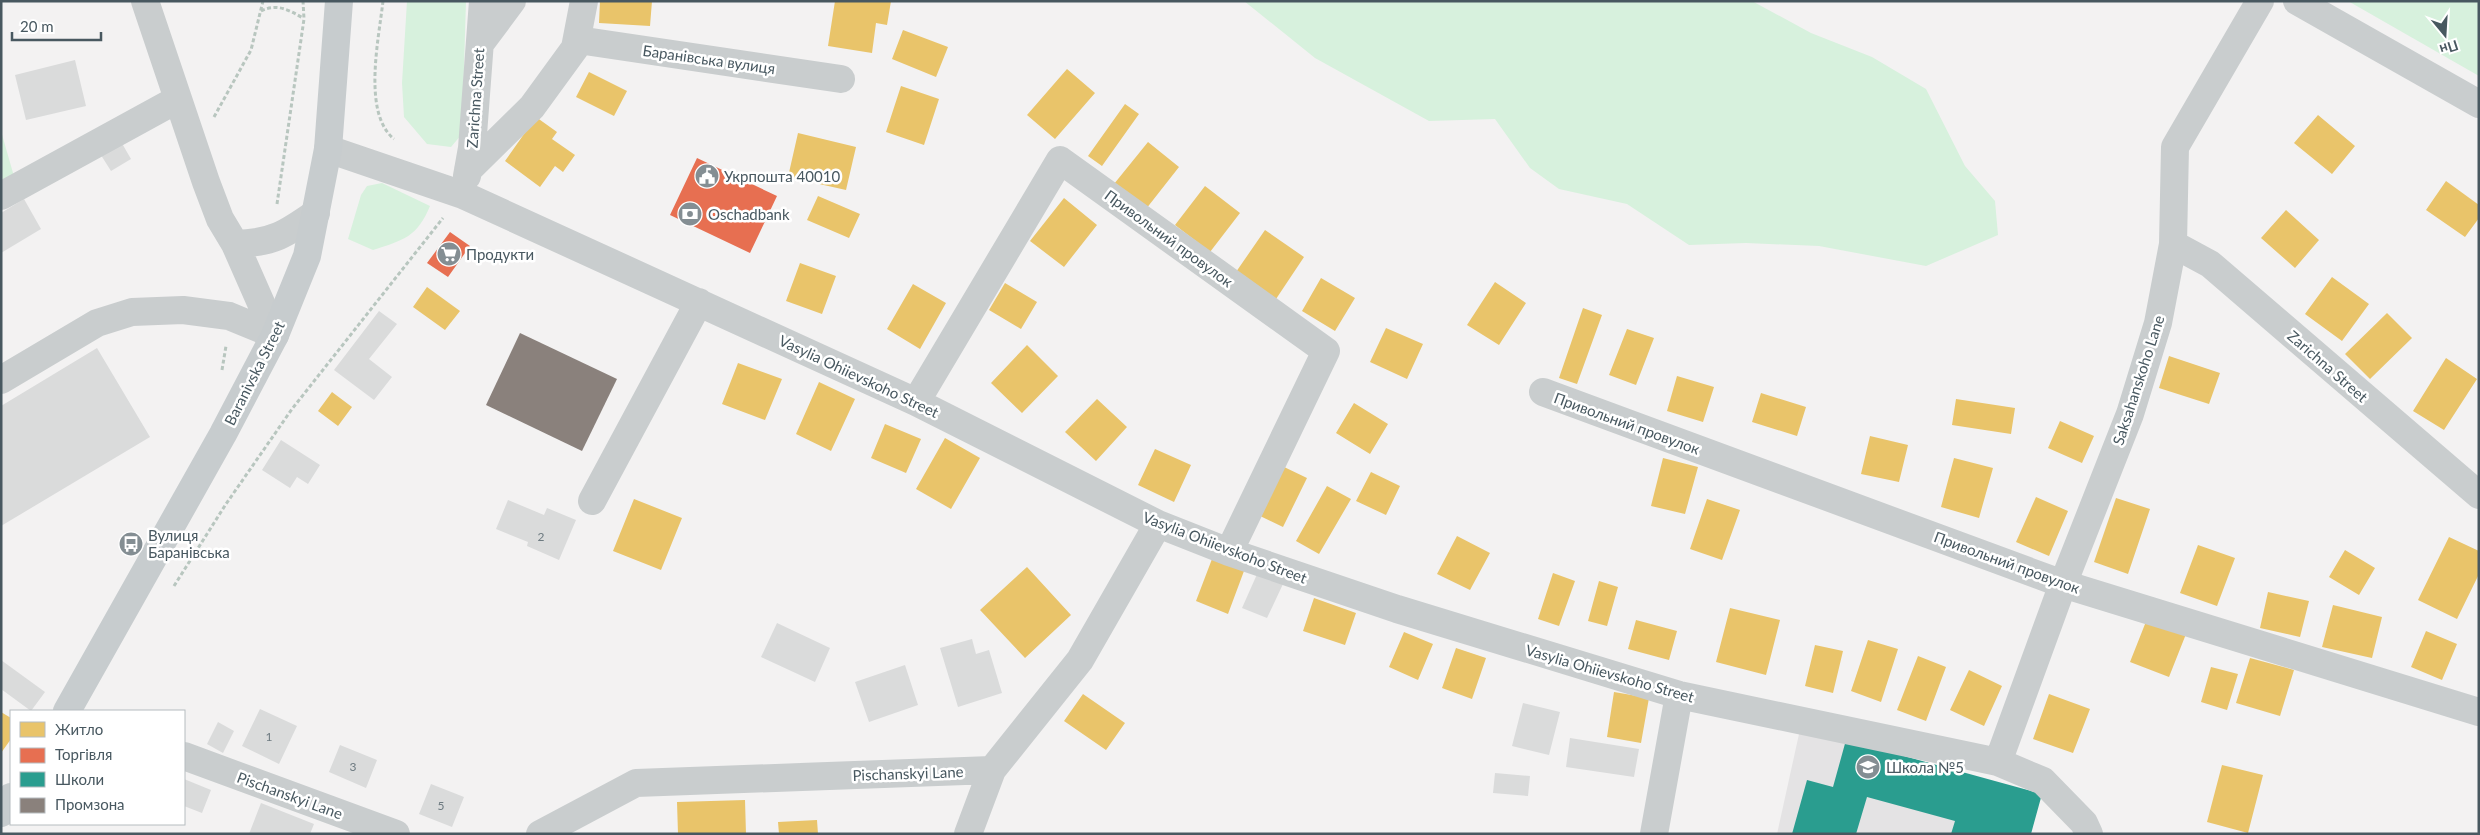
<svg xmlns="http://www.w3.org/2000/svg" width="2480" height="835" font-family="Lato,sans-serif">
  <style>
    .education { fill: #e4e3e4 }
    .green { fill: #d7f1dd }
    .homes { fill: #e9c46a }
    .shops { fill: #e76f51 }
    .schools { fill: #2a9d8f }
    .industry { fill: #8a817c }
    .building { fill: #dadbdb }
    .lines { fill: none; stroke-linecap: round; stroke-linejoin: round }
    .path { stroke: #b8c6bf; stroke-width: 3; stroke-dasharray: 4 2.5; stroke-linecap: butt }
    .minor { stroke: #c9cdce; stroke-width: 28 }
    .major { stroke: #c7ccce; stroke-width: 28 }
    .labels { text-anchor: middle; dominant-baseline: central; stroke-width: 5; stroke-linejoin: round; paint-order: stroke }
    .number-label { font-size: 12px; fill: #6d7a80 }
    .street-label { font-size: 15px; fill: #485860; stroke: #fff }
    .poi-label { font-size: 15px; fill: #485860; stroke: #fff; text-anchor: start }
  </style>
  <rect width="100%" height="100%" fill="#f3f2f2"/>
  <path class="education" d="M1801 725 1831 734 2031 834H1777Z"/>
  <path class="green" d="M407 1H466L462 134 451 147 427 144 404 117 402 83Z
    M1244 1H1752L1811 33 1872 57 1926 89 1965 166 1995 201 1998 235 1926 266 1819 246 1746 243 1689 245 1627 204 1559 189 1530 168 1495 119 1429 121 1315 58Z
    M2348 1H2479V76Z
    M1 131 17 187 1 196Z
    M382 183 430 206C417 237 404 240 373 250L348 239 361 195 367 186Z"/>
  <path class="homes" d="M600 1H652L650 26 599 23Z
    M835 1H891L887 25 876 23 872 53 828 46Z
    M903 30 948 47 936 77 892 59Z
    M1067 69 1095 93 1055 139 1027 115Z
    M589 72 627 91 614 116 576 97Z
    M901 86 939 99 924 145 886 132Z
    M1125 104 1139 114 1102 166 1088 156Z
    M2318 115 2355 146 2332 174 2294 143Z
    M536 117 557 132 552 139 575 155 563 172 555 166 540 187 505 161Z
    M798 133 856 147 846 190 788 177Z
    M1148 142 1179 167 1146 209 1114 184Z
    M2446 181 2479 205V218L2465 237 2426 210Z
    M1205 186 1240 213 1210 252 1175 225Z
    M818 196 860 214 849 238 807 220Z
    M1064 198 1097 225 1064 267 1030 241Z
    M2286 210 2319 240 2295 268 2261 238Z
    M1265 230 1304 257 1276 299 1236 272Z
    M800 263 836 276 822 314 786 301Z
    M2332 277 2369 304 2342 341 2305 314Z
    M1321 278 1355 298 1335 331 1302 311Z
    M1495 282 1526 303 1499 345 1467 325Z
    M1005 283 1037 302 1021 329 989 310Z
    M913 284 946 303 920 349 887 329Z
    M427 287 460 311 445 330 413 307Z
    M1583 308 1602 315 1577 384 1559 378Z
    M2387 313 2412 338 2370 379 2345 354Z
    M1386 328 1423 344 1407 379 1370 362Z
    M1627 329 1654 338 1636 385 1609 375Z
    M1027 345 1058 376 1022 413 991 383Z
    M2169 356 2220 373 2209 404 2159 388Z
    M2446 358 2477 379 2444 430 2413 411Z
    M738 363 782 379 765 420 722 404Z
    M1677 376 1714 387 1703 422 1667 411Z
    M819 382 855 399 831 451 796 434Z
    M332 392 352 407 338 426 318 411Z
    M1761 393 1806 407 1797 436 1752 422Z
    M1097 399 1127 427 1096 461 1065 432Z
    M1956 399 2015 408 2011 434 1952 425Z
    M1354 403 1388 424 1370 454 1336 433Z
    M2060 421 2094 436 2082 463 2048 448Z
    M885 424 921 439 906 473 871 458Z
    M1870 436 1908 445 1899 482 1861 474Z
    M945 438 980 458 951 509 916 489Z
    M1155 449 1191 465 1174 502 1138 485Z
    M1663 458 1698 467 1685 514 1651 506Z
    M1954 458 1993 468 1979 518 1941 507Z
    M1282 466 1307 478 1283 527 1258 515Z
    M1371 472 1400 486 1386 515 1356 501Z
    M1327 486 1351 499 1319 554 1296 541Z
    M2036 497 2068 511 2049 556 2016 542Z
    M2116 498 2150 509 2128 574 2094 562Z
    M634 499 682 518 661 570 613 551Z
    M1707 499 1740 510 1722 560 1690 549Z
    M1457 536 1490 553 1470 590 1437 574Z
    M2449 537 2479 551V574L2457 619 2418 600Z
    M2198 545 2235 558 2217 606 2180 593Z
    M2345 550 2375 568 2359 595 2329 577Z
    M1212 559 1244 571 1228 614 1196 601Z
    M1027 567 1071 615 1025 658 980 610Z
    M1553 573 1575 581 1559 626 1538 619Z
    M1599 581 1618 587 1607 626 1588 621Z
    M2268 592 2309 601 2300 637 2260 628Z
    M1314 598 1356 613 1345 645 1303 631Z
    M2333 605 2382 617 2372 658 2322 647Z
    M1730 608 1780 620 1766 675 1716 662Z
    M2147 619 2186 634 2169 677 2130 662Z
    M1636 620 1677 631 1669 660 1628 649Z
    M2426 631 2457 644 2442 680 2411 667Z
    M1404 632 1433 644 1418 680 1389 667Z
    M1868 640 1898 649 1881 702 1851 691Z
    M1815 645 1843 651 1833 693 1805 686Z
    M1456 648 1486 658 1472 699 1442 688Z
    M1918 656 1946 667 1926 721 1897 710Z
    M2250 658 2294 670 2280 716 2236 703Z
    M2211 667 2238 674 2227 710 2201 702Z
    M1969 670 2002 686 1984 726 1950 710Z
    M1614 692 1649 698 1641 743 1607 737Z
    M1083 694 1125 723 1106 750 1064 721Z
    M2049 694 2090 709 2073 753 2033 739Z
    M1 712 11 718V739L1 753Z
    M2222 765 2263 775 2248 833 2207 822Z
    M745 800 746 834H678L677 802Z
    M817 820 818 834H779L778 822Z"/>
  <path class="shops" d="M697 158 777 196 750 253 670 215Z
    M450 232 470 246 448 277 427 263Z"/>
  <path class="schools" d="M1846 740 2042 794 2031 834H1951L1955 821 1867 797 1856 834H1792L1807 780 1833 787Z"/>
  <path class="industry" d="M520 333 617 379 582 451 486 405Z"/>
  <path class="building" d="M75 60 86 106 26 120 15 75Z
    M120 140 131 159 111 171 99 152Z
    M24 199 41 229 1 253V213Z
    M379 311 397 324 369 359 392 377 374 400 334 370Z
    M97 348 150 437 1 526V406Z
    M281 440 320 465 308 484 297 477 290 488 262 470Z
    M508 500 544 515 547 508 576 520 559 560 527 546 528 542 496 529Z
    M1258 572 1283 584 1267 618 1242 608Z
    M777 623 830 648 815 682 761 657Z
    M972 639 976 654 989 650 1002 693 958 707 940 648Z
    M1 660 45 692 31 711 1 689Z
    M905 665 918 705 869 722 855 682Z
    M1523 703 1560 712 1549 755 1512 746Z
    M260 709 297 726 279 764 242 746Z
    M218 722 234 731 223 753 207 744Z
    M1570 738 1639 749 1634 777 1566 767Z
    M340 745 377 760 366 788 329 772Z
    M1495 773 1530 776 1528 796 1493 793Z
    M184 779 211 790 202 813 184 806Z
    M431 784 464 797 452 827 419 814Z
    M261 803 314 824 310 834H249Z"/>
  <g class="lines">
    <path class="path" d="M383 1C379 38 362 113 394 139
      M261 11C277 3 289 10 303 18
      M214 117 251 50 263 1
      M277 204 304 19 303 1
      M222 370 226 346
      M174 586 226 504 292 409 443 218"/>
    <path class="minor" d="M145 1 206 182 220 219 235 244C273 243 286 234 316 213
      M2297 1 2479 104
      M578 40 841 79
      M480 44 512 1
      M328 149 463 195 916 402 1158 524 1229 552 1397 609 1679 695 1998 762 2043 781 2084 823 2089 834
      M468 170 532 107 575 48 584 1
      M467 176 472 148 483 1
      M1 196 178 99
      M235 244 275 335
      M2173 244 2210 264 2479 495
      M1 380 97 323 132 312 183 310 229 316 275 335
      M1543 392 2063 584 2479 712
      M916 402 1060 160 1326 351 1229 552
      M592 501 699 302
      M184 756 396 834
      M1998 762 2063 584 2130 414 2158 323 2173 244 2175 147 2260 1
      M540 834 636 783 992 770 1080 660 1158 524
      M968 834 992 770
      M1654 834 1679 695"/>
    <path class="major" d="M67 711 223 434 275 335 307 256 328 149 339 1
      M1 813 11 797"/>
  </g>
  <defs>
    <symbol id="civic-disc" viewBox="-11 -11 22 22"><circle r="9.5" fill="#848e93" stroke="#fff"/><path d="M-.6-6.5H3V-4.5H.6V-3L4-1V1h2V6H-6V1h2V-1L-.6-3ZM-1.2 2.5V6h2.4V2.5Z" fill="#fff"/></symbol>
    <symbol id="bank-disc" viewBox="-11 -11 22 22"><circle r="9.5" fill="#848e93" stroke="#fff"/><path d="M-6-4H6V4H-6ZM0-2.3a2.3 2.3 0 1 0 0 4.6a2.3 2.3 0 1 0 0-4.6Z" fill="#fff"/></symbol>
    <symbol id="supermarket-disc" viewBox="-11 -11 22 22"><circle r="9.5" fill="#848e93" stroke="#fff"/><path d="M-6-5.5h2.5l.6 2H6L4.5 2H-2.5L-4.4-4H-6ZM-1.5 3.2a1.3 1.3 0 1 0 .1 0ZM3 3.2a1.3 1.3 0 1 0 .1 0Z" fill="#fff"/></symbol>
    <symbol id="bus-disc" viewBox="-11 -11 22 22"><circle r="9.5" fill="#848e93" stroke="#fff"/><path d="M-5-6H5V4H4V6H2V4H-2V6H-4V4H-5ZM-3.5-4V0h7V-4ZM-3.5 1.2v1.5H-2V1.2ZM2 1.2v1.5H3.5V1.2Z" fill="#fff"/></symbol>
    <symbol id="school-disc" viewBox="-11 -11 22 22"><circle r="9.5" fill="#848e93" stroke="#fff"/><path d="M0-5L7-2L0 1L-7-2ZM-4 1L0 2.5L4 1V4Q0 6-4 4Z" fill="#fff"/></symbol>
  </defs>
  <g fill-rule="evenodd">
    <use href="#civic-disc" x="693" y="162" width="28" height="28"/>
    <use href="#bank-disc" x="676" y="200" width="28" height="28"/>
    <use href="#supermarket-disc" x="435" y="240" width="28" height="28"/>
    <use href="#bus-disc" x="117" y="530" width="28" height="28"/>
    <use href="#school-disc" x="1854" y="753" width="28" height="28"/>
  </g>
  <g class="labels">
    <g class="number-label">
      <text x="541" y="536">2</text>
      <text x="269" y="736">1</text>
      <text x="353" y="766">3</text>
      <text x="441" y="805">5</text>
    </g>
    <g class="street-label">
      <text transform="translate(709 59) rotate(8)">Баранівська вулиця</text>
      <text transform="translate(475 98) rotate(-86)">Zarichna Street</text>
      <text transform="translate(1169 238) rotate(36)">Привольний провулок</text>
      <text transform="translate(2328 366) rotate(41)">Zarichna Street</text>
      <text transform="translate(254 373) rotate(-63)">Baranivska Street</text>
      <text transform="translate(859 376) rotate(25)">Vasylia Ohiievskoho Street</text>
      <text transform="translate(2138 380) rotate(-72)">Saksahanskoho Lane</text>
      <text transform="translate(1627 423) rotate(20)">Привольний провулок</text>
      <text transform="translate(1225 547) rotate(21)">Vasylia Ohiievskoho Street</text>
      <text transform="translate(2007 562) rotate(20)">Привольний провулок</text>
      <text transform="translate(1610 673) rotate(16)">Vasylia Ohiievskoho Street</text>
      <text transform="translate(908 773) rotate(-2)">Pischanskyi Lane</text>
      <text transform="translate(290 795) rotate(20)">Pischanskyi Lane</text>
    </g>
    <g class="poi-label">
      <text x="724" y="176">Укрпошта 40010</text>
      <text x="708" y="214">Oschadbank</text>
      <text x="466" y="254">Продукти</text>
      <text x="148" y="535">Вулиця<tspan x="148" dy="17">Баранівська</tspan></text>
      <text x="1886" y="767">Школа №5</text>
    </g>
  </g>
  <rect width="2480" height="835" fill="none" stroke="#485860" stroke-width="5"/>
  <rect x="10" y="710" width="175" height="115" fill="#ffffff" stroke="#b6bcbf"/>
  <rect x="20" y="722" width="25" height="15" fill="#e9c46a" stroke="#b6bcbf"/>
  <text x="55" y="735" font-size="15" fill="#485860">Житло</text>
  <rect x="20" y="748" width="25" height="15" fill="#e76f51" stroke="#b6bcbf"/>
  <text x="55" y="760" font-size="15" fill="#485860">Торгівля</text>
  <rect x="20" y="772" width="25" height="15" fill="#2a9d8f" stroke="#b6bcbf"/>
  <text x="55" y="785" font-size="15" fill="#485860">Школи</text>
  <rect x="20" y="798" width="25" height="15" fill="#8a817c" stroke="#b6bcbf"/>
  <text x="55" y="810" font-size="15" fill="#485860">Промзона</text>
  <g transform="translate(2445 35) rotate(162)" stroke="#ffffff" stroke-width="4" paint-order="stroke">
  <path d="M0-4L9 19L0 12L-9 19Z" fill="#485860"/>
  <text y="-8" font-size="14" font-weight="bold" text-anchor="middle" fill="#485860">Пн</text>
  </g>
  <path d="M12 32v8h89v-8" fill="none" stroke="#485860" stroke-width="2.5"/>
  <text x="20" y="32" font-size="15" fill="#485860" stroke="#ffffff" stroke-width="4" paint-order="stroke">20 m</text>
</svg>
